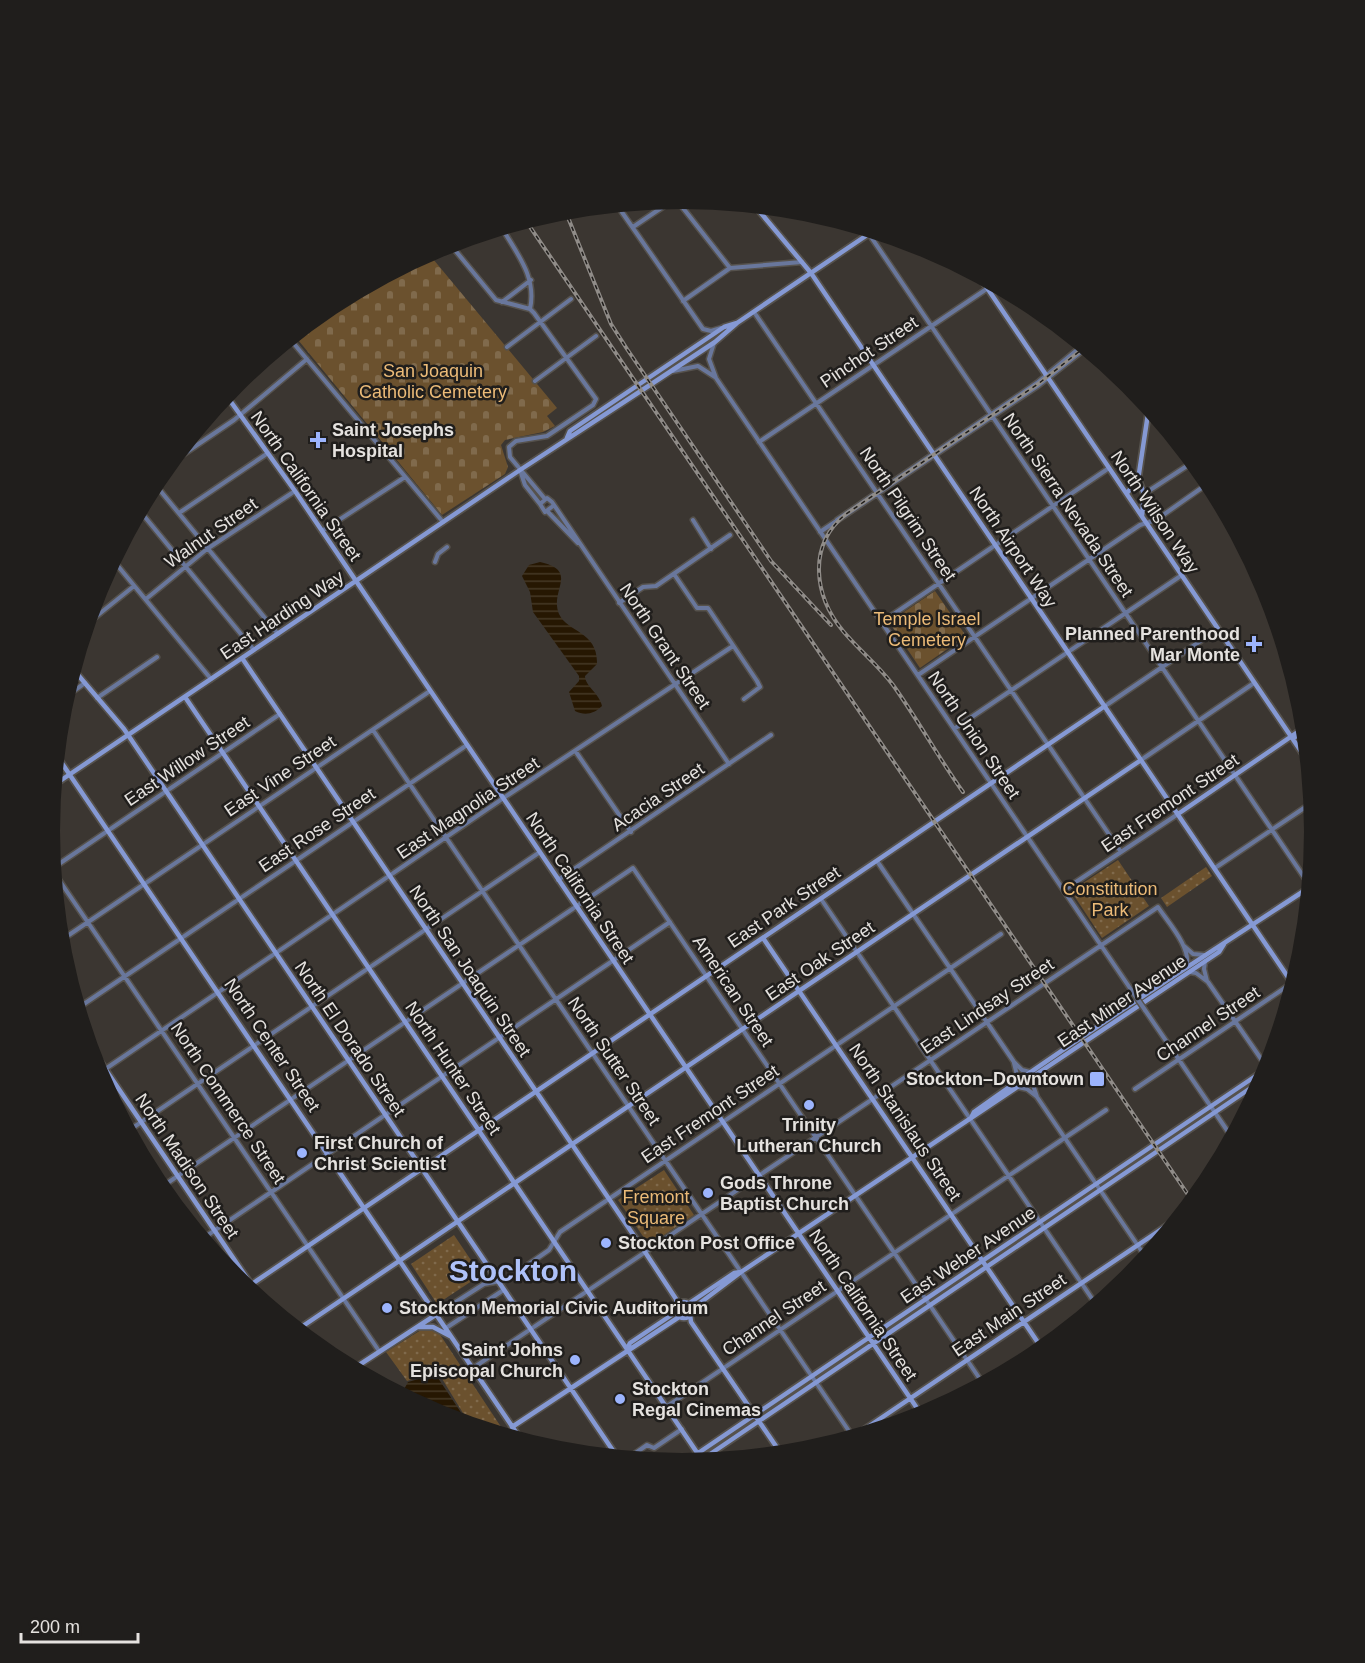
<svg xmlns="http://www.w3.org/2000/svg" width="1365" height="1663" font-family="Arial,sans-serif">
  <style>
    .cemetery { fill: url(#cemetery-stones) }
    .park { fill: url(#park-dots) }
    .water { fill: url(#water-rules) }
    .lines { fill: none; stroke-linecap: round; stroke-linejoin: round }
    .street-casing { stroke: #56524d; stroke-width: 7 }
    .secondary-casing { stroke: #56524d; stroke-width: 8 }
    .street { stroke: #69779c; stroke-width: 4 }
    .secondary { stroke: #8599d4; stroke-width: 4.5 }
    .rail-casing { stroke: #908c88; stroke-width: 4 }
    .rail { stroke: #201e1c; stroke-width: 1.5; stroke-dasharray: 4.5; stroke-linecap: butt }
    .street-bridge-casing { stroke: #56524d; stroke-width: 7; stroke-linecap: butt }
    .street-bridge { stroke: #69779c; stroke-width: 4 }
    .poi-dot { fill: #9cb4fd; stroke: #201e1c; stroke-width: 2 }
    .labels { text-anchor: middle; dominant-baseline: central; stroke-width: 5; stroke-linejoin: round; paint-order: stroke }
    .street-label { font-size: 18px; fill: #e5e2df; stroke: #201e1c }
    .park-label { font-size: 18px; fill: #ecbb78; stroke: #201e1c }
    .poi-label { font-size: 18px; font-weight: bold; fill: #e5e2df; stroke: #201e1c; text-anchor: start }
    .town-label { font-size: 30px; font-weight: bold; fill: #afc2f9; stroke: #201e1c }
  </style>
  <defs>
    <pattern id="cemetery-stones" width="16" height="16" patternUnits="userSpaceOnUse" patternTransform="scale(1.5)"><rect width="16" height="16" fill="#6b512e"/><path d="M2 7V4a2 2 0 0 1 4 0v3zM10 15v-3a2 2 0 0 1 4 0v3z" fill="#806a4c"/></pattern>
    <pattern id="park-dots" width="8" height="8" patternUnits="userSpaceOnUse" patternTransform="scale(1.5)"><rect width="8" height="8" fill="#6b512e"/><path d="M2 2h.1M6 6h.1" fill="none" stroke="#806a4c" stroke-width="1.8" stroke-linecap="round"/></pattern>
    <pattern id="water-rules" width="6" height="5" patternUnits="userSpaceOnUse" patternTransform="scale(1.5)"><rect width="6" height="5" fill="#261702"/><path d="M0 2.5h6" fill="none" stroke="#453826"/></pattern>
  </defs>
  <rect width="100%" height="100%" fill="#3b3631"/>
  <path class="cemetery" d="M428 253 557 408 547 416 555 426 543 432 505 440 501 445 508 467 505 474 442 515 294 335 331 305Z
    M935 591 966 636 920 668 889 622Z"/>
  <path class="park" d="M1118 860 1149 906 1102 938 1071 891Z
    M1206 867 1212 876 1167 907 1161 898Z
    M664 1170 694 1215 649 1245 618 1200Z
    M454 1235 481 1275 437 1304 411 1264Z
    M430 1328 437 1330 507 1436 467 1424 469 1423 441 1377 428 1374 407 1381 386 1352 421 1330Z"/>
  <path class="water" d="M540 562C580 571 549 590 559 614 568 633 598 631 597 664L585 676C585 686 600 694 602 706 594 714 585 716 575 711L569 692 579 681V676L533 612 530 592 522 576 529 565Z
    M429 1376 438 1378 468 1423 440 1416 401 1395 408 1382Z"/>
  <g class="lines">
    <defs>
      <path id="street" d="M676 199 730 268
        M617 205 703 329 711 331 721 328
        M633 227 673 200
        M502 228C517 254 537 277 530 309
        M865 228 1310 886
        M450 244 496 300 530 309 534 313 596 399 593 405 547 436 516 441 509 447 510 457 545 499
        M730 268 802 262
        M683 301 730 268
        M502 302 531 280
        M754 312 1121 852
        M290 339 443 522
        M714 343 709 359 716 378 1134 994
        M507 347 571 299
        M673 371 698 366 715 377
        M535 381 596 336
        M759 442 994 284
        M169 464 234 420 307 359
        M520 470 525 485 540 504
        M154 483 278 634
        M1144 494 1193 462
        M553 506 545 512 540 504 547 498 552 502 729 764
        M140 511 254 650
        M548 512 578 543
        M179 513 268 453
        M693 520 711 549
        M837 520 1037 383 1083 345
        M322 531 405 477
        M820 532 1039 385 1086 348
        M113 560 211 679
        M435 562 438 554 447 547
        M674 574 697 608H708L757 681 760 687 744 699
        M146 599 207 549 295 491
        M619 603 643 587 656 586 730 535
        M882 622 1109 468
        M88 623 134 586
        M918 675 1140 525 1156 520 1210 482
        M65 697 85 683
        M97 698 157 657
        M1105 706 1218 629
        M954 729 1182 575
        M373 730 853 1437
        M576 752 631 832
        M1141 760 1254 683
        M877 861 1014 1062 1022 1070 1030 1072
        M53 868 280 714
        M1215 868 1313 802
        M53 871 379 1351
        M558 880 771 735
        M1064 890 1178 814
        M821 899 1097 1306
        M60 941 430 691
        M1184 946 1193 954 1204 955
        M1205 961 1204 969 1207 981
        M1190 972 1196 973 1208 982 1268 1069
        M78 1008 467 745
        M1145 1010 1233 1139
        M1014 1063 1017 1075 1016 1082
        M98 1074 511 793 733 646
        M1034 1077 1033 1085 1037 1097 1147 1259
        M1018 1087 1027 1089 1036 1096
        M1135 1089 1295 981
        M128 1131 540 852
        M160 1188 633 868 984 1385
        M202 1239 670 922
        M437 1314 484 1284 506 1280 549 1250 560 1232 1001 934
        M446 1328 502 1291
        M473 1368 1158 907C1167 921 1193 949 1186 967
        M666 1407 1106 1110
        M627 1459 647 1445 654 1448 682 1429"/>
      <path id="secondary" d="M755 206 811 273 1294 986
        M979 276 1309 763
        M226 395 295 491 923 1417
        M567 438 570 431 724 327 737 323 873 231
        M1139 481 1144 494 1142 516
        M1127 493 1138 480 1149 407
        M242 658 645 1252 676 1299 677 1306
        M73 669 124 729 618 1458
        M185 697 698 1454
        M1292 738 1306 733
        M57 756 522 1441
        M54 785 520 470 653 383 715 342 737 323
        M1178 814 1305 727
        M763 938 1043 1350
        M89 1045 263 1302
        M972 1116 974 1112C1084 1033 1197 961 1310 887
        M246 1288 1105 706
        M676 1310a8 8 0 1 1 16 0a8 8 0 1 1-16 0Z
        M688 1304 734 1273 741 1272
        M692 1309 741 1272 1219 952 1224 944
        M690 1315 691 1322 782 1455
        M419 1327H433L450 1336
        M297 1330 1141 760
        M627 1349 630 1343 676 1312
        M353 1369 437 1314
        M512 1427 679 1317
        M850 1439 1184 1214
        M697 1463 1264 1079
        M682 1464 1269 1067"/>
    </defs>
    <use href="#street" class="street-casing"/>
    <use href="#secondary" class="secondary-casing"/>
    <use href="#street" class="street"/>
    <use href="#secondary" class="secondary"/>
    <defs>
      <path id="rail" d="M565 210 611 324 627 349 771 561 831 625
        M526 221 1193 1202
        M963 792C938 757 918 720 893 685 878 665 859 650 843 631 814 596 807 545 846 514L1038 384 1085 347"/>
    </defs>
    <use href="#rail" class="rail-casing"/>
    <use href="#rail" class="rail"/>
    <defs>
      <path id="street-bridge" d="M1134 994 1145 1010"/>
    </defs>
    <use href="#street-bridge" class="street-bridge-casing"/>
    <use href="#street-bridge" class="street-bridge"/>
  </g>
  <g class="poi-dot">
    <path d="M315 431h6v6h6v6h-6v6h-6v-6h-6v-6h6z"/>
    <path d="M1251 635h6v6h6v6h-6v6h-6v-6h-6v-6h6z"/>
    <rect x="1089" y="1071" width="16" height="16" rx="3"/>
    <circle cx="809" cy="1105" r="6"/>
    <circle cx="302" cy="1153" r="6"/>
    <circle cx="708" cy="1193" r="6"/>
    <circle cx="606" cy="1243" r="6"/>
    <circle cx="387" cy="1308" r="6"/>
    <circle cx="575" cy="1360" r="6"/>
    <circle cx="620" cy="1399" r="6"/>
  </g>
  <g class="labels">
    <g class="street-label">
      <text transform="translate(869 352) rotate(-34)">Pinchot Street</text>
      <text transform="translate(306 486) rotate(55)">North California Street</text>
      <text transform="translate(1068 505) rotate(56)">North Sierra Nevada Street</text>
      <text transform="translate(1155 512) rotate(56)">North Wilson Way</text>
      <text transform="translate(908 514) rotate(56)">North Pilgrim Street</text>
      <text transform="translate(211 533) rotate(-35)">Walnut Street</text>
      <text transform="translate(1013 547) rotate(56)">North Airport Way</text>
      <text transform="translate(282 615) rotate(-34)">East Harding Way</text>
      <text transform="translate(665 646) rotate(56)">North Grant Street</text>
      <text transform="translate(974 735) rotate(56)">North Union Street</text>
      <text transform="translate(187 761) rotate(-34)">East Willow Street</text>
      <text transform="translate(280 776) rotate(-34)">East Vine Street</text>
      <text transform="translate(658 797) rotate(-34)">Acacia Street</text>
      <text transform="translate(1170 803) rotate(-34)">East Fremont Street</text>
      <text transform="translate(468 808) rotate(-34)">East Magnolia Street</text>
      <text transform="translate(317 830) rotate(-34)">East Rose Street</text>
      <text transform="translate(580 888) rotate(56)">North California Street</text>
      <text transform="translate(784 907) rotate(-34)">East Park Street</text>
      <text transform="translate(820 961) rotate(-34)">East Oak Street</text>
      <text transform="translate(470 971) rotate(56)">North San Joaquin Street</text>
      <text transform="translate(733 991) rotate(56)">American Street</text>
      <text transform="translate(1122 1001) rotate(-34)">East Miner Avenue</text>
      <text transform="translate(987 1006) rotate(-34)">East Lindsay Street</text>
      <text transform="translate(1208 1024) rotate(-34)">Channel Street</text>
      <text transform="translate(350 1039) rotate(56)">North El Dorado Street</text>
      <text transform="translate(272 1045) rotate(56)">North Center Street</text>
      <text transform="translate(614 1061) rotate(56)">North Sutter Street</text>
      <text transform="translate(453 1068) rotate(56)">North Hunter Street</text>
      <text transform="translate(228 1103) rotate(56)">North Commerce Street</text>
      <text transform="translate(710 1114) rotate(-34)">East Fremont Street</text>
      <text transform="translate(905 1122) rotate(56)">North Stanislaus Street</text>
      <text transform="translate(187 1166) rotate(56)">North Madison Street</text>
      <text transform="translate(968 1255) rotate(-34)">East Weber Avenue</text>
      <text transform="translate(863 1305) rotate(56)">North California Street</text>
      <text transform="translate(1009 1315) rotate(-34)">East Main Street</text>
      <text transform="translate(774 1318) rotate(-34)">Channel Street</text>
    </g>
    <g class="park-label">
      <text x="433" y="371">San Joaquin<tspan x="433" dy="21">Catholic Cemetery</tspan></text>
      <text x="927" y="619">Temple Israel<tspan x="927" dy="21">Cemetery</tspan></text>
      <text x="1110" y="889">Constitution<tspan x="1110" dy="21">Park</tspan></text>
      <text x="656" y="1197">Fremont<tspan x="656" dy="21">Square</tspan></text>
    </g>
    <g class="poi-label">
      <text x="332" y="430">Saint Josephs<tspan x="332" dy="21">Hospital</tspan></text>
      <text x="1240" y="634" text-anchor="end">Planned Parenthood<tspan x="1240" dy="21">Mar Monte</tspan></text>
      <text x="1084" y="1079" text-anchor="end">Stockton–Downtown</text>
      <text x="809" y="1125" text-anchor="middle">Trinity<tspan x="809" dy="21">Lutheran Church</tspan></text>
      <text x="314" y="1143">First Church of<tspan x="314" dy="21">Christ Scientist</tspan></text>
      <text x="720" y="1183">Gods Throne<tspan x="720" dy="21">Baptist Church</tspan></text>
      <text x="618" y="1243">Stockton Post Office</text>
      <text x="399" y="1308">Stockton Memorial Civic Auditorium</text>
      <text x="563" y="1350" text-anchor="end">Saint Johns<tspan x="563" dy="21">Episcopal Church</tspan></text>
      <text x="632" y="1389">Stockton<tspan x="632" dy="21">Regal Cinemas</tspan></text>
    </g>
    <g class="town-label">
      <text x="513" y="1270">Stockton</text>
    </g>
  </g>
  <path d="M0 0H1365V1663H0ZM60 831a622 622 0 1 1 1244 0a622 622 0 1 1-1244 0Z" fill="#201e1c" fill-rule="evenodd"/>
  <path d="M21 1633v9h117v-9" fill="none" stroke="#e5e2df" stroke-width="3"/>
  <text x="30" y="1633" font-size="18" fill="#e5e2df" stroke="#201e1c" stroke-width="4.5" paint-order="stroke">200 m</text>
</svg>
